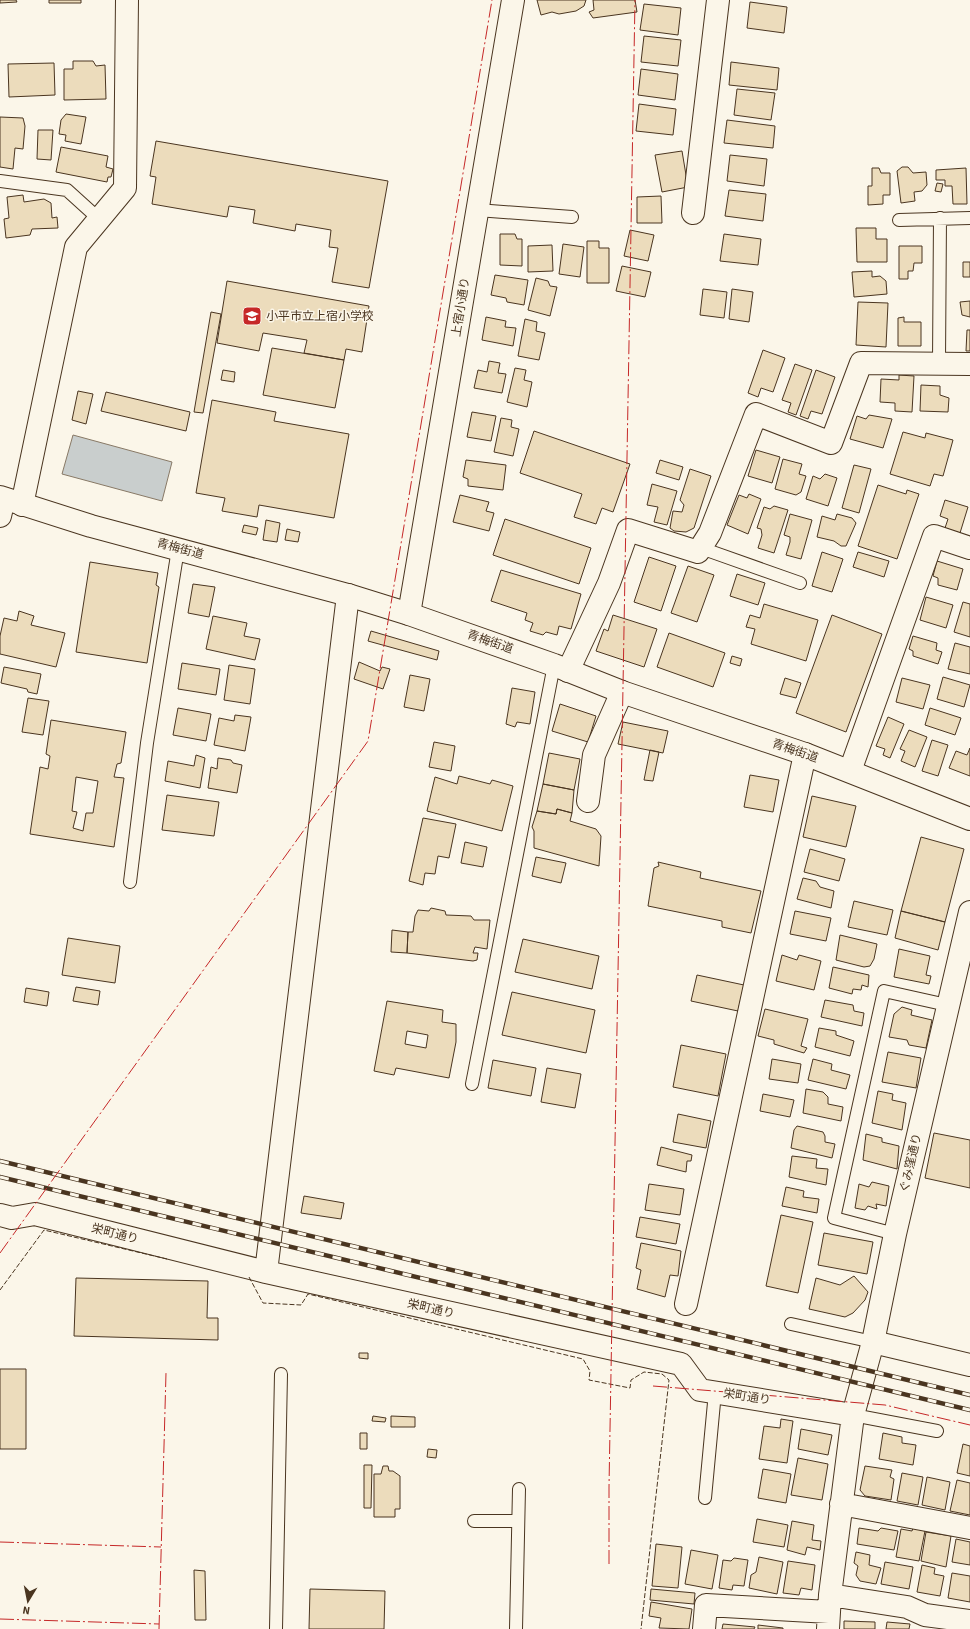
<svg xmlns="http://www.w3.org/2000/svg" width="970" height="1629" font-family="'Source Sans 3','Noto Sans JP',sans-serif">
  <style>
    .water { fill: #c9cecd; stroke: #887966 }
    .building { fill: #ecdcbc; stroke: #4a3520; fill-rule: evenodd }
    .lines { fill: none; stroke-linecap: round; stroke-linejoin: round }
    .lane-casing { stroke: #4a3520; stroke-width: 14 }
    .street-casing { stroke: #4a3520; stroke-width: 24 }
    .secondary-casing { stroke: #4a3520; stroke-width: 24 }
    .primary-casing { stroke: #4a3520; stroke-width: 24 }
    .lane { stroke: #fbf6e9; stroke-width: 12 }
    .street { stroke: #fbf6e9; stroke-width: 22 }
    .secondary { stroke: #fbf6e9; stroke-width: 22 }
    .primary { stroke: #fbf6e9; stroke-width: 22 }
    .rail-casing { stroke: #4a3520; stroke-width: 4.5 }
    .rail { stroke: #fbf6e9; stroke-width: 3; stroke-dasharray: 9; stroke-linecap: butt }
    .fence { stroke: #4a3520; stroke-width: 1; stroke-dasharray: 5 2; stroke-linecap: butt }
    .power { stroke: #c62828; stroke-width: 1; stroke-dasharray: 14 3 2 3; stroke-linecap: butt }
    .labels { text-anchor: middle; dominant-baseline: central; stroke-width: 3; stroke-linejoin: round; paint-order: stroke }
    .street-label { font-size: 12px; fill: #4a3520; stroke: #fbf6e9 }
    .poi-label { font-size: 12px; fill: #4a3520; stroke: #fbf6e9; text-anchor: start }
  </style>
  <rect width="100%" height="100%" fill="#fbf6e9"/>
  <path class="water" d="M73 435 172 462 162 501 62 474Z"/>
  <path class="building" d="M0 0H16L17 2 0 3Z
    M49 0H81V3H49Z
    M537 0H586L584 6 576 11 559 14 552 12 541 15Z
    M593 0H635L637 12 593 18 589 12 594 10Z
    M750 2 787 7 784 33 747 28Z
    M644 4 681 8 678 35 640 30Z
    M644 36 681 40 678 66 641 62Z
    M73 61H93L96 66 105 65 106 99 64 100V69H73Z
    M731 62 779 68 777 90 729 85Z
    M54 63 55 95 9 97 8 64Z
    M641 69 678 74 675 100 638 95Z
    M737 89 775 93 771 120 734 115Z
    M639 104 676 109 673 135 636 131Z
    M66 114 86 117 81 144 65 141 66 135 59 134 61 120Z
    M0 117 23 118 25 126 23 149 15 148 13 169 0 167Z
    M727 120 775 126 773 148 724 143Z
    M38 130H53L51 160 37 159Z
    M156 141 388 181 369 288 332 282 338 248 329 247 331 230 296 224 295 231 253 223 255 210 229 206 227 217 152 204 156 177 150 176Z
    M61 147 108 156 106 167 113 169 111 177H108L107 182 56 172Z
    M682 151 688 187 662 192 655 155Z
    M730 155 767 159 764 186 727 181Z
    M902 167H908L913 173 926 172 927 185 922 191 914 192 915 201 901 203 897 171Z
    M872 168H879L881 173H890V195H883V204L868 205V186H872Z
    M966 168 967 204H953L952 186H945V180H936V170Z
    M937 183 943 184 941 192 935 191Z
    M729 190 766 194 763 221 725 216Z
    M23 195 24 202 44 199 51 203 52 218 57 217 58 228 32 229 30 235 6 238 4 219 9 218 7 197Z
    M661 196 662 223H637V197Z
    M856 228H876V239H887V262H857Z
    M630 230 654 235 648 261 624 256Z
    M500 234H515L517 239H522V266L500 265Z
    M724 234 761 239 758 265 720 261Z
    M587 241H599V248H609V283H587Z
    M563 244 584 247 580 277 559 274Z
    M552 245 553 271 528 272V246Z
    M899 246H922V263H914L913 271H908V279H899Z
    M963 262H970V277H963Z
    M622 266 651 272 645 297 616 291Z
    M872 271V277L880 276 886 281 887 294 854 297 852 272Z
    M495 275 528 280 524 305 507 302 506 298 491 295Z
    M536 278 548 281 550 286 557 287 550 316 528 310Z
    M227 281 369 306 362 352 346 349 344 360 304 353 307 340 263 333 259 351 217 343Z
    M703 289 727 292 724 318 700 315Z
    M732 289 753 292 749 322 729 319Z
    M970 301V317L962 315 960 302Z
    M858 302 888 303 886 347 856 345Z
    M211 312 221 314 203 413 194 412Z
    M486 317 506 321 505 327 516 328 513 346 482 340Z
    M904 317V322H921V346H898V318Z
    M525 319 537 322 536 331 545 333 539 360 518 356Z
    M967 330H970V351H966Z
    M272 348 344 360 335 408 263 395Z
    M763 350 785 358 773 392 761 388 758 397 748 393Z
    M489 361 500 363 498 373 506 374 502 393 474 388 478 370 487 372Z
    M795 364 812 370 796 415 788 412 791 403 782 400Z
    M515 368 526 370 524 380 532 382 527 407 507 402Z
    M223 370 235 372 234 382 221 380Z
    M816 370 835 377 822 414 811 411 808 419 800 416Z
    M899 375 914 376 912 412 895 411V403L880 402 881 379 899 380Z
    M921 385 940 386V395L949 398 948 412 920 411Z
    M78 391 93 394 86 424 72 420Z
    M106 392 190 412 186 431 101 411Z
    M212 400 276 412 274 421 349 434 334 518 259 505 257 517 222 511 225 498 196 493Z
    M472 412 496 416 491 441 467 437Z
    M869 415 892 419 883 448 850 439 857 416 866 419Z
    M501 418 512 420 511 427 519 429 513 456 494 452Z
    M534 431 630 464 613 512 602 508 596 524 574 517 582 494 520 473Z
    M903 432 925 438 926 433 953 440 943 476 934 474 930 486 890 474Z
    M756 450 780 457 772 483 748 476Z
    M783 459 802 464 799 474 806 476 801 492 796 495 775 489Z
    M466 460 506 465 503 490 468 486V479L463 477Z
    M660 460 683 467 679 480 656 473Z
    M854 465 871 469 859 513 842 508Z
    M690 469 711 476 694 528 686 532 674 531 670 528 673 511 682 512 684 505 680 500Z
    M825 474 837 478 828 506 806 499 813 476 820 479Z
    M652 484 677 491 667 525 654 522 658 507 647 505Z
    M878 485 906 494 907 490 919 494 897 559 858 546Z
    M749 494 761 499 748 534 727 525 739 495 747 498Z
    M460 495 489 502 486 511 494 513 489 531 453 522Z
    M945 500 968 507 960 533 945 528 948 519 940 516Z
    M774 506 788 510 774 553 758 548 762 535 761 529 757 528 764 507 770 509Z
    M790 514 812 520 801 559 786 555 790 542V537L784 535Z
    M837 514 852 518 856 523 846 546H841L834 541 817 537 822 516 835 520Z
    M505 519 591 548 579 584 493 555Z
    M266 520 280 523 277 542 263 540Z
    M244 525 258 528 256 535 242 532Z
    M287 529 300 532 298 542 285 540Z
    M822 552 843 559 832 592 812 586Z
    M858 552 889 561 884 577 853 567Z
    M649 557 676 566 661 611 634 602Z
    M937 561 963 569 957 590 938 585V578L933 576Z
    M90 562 158 573 156 585 159 587 147 663 76 652Z
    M688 566 714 575 697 622 671 613Z
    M501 570 581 594 571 629 559 626 557 635 546 632 543 635 530 631 533 623 525 620 527 613 491 601Z
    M737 574 765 583 758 605 730 596Z
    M193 584 215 587 209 617 188 613Z
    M926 597 953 605 946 628 920 620Z
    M963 602 970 604V637L954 632Z
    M764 604 818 620 806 661 751 644 755 629 746 627 750 615 760 618Z
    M19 611 34 616 31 625 65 633 56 667 0 654V636L4 618 17 621Z
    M613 615 657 629 644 667 596 651 604 629 608 631Z
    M832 615 882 634 846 732 796 713Z
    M213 616 247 623 244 636 260 639 255 660 206 649Z
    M371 631 439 651 437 660 368 641Z
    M669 633 725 653 713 687 657 667Z
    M913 636 937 643 936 650 942 652 938 664 913 656V651L909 649Z
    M955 643 970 647V674L948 669Z
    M732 656 742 659 740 666 730 663Z
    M359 662 380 671 382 667 390 669 383 689 354 679Z
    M182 663 220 669 216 695 178 689Z
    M229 665 255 669 250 704 224 700Z
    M4 667 41 674 37 694 28 692 27 689 1 683Z
    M410 675 430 679 424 711 404 707Z
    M943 677 970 685 964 707 937 699Z
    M785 678 801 683 796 698 780 694Z
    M902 678 930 685 923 709 896 702Z
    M512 688 535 692 530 724 517 722 515 727 506 724Z
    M28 698 49 701 43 735 22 732Z
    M560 704 596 716 588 742 552 731Z
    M178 708 211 714 206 741 173 735Z
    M930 708 961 718 955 735 925 725Z
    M235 715 251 717 245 751 214 745 219 718 234 721Z
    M888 717 904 724 890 758 883 755 885 749 876 746Z
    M51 720 126 732 121 763 117 764 114 777 124 778 114 847 30 834 40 767 48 769 50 756 46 754ZM76 777 98 781 93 813H86L83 831 73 828 77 812 72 811Z
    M623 722 668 731 663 753 618 744Z
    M909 730 927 737 915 767 901 761 905 751 900 749Z
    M932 740 948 745 938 776 922 771Z
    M434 742 455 746 451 771 429 767Z
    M970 748V776L949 768 956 751 967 755Z
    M650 750 659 752 653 781 644 780Z
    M549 753 580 759 574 790 543 784Z
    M196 755 205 758 200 788 165 781 168 761 194 766Z
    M218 758 231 760 233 763 242 765 237 793 208 788 211 767 217 769Z
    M750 775 779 780 773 812 744 807Z
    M459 776 490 784 492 780 513 786 502 831 427 811 435 777 457 784Z
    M543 784 574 790 572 813 557 809 556 814 537 811Z
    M167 795 219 802 214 836 162 830Z
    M812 796 856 806 846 847 803 837Z
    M557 809 572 813 570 821 596 829 601 836 599 866 534 848V831L532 827 537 811 556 814Z
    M423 818 456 824 449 858 438 856 435 874 425 873 423 885 409 881Z
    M921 837 964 849 945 922 901 911Z
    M465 842 487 847 483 867 461 863Z
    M810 849 845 859 839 881 804 872Z
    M536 857 566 863 561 883 532 876Z
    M658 862 701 872 700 878 761 891 751 933 722 927V921L648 906 654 868 659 866Z
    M803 878 816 881 820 887 834 891 831 908 797 899Z
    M854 901 893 910 887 935 848 927Z
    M431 908 445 911 446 915 471 916 474 920H490L487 949 475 947 473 953H478L477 960 473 961 407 953 408 932H413L415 916 418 910 429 911Z
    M795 911 831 918 826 941 790 934Z
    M901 911 945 922 938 950 895 938Z
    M392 930 408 932 407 953 391 952Z
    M840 935 877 944 874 959 870 966 864 967 836 960Z
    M68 938 120 946 115 983 62 975Z
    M523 939 599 956 592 989 515 972Z
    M899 949 930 956 926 975 931 976 929 984 894 977Z
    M782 955 797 960 799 955 821 961 814 990 776 981Z
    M833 967 869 975 868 987 862 985 861 990 853 989 852 994 829 988Z
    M697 975 744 985 738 1011 691 1001Z
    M76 987 100 991 98 1005 73 1001Z
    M26 988 49 992 47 1006 24 1002Z
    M512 992 595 1010 586 1053 502 1035Z
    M825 1000 853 1005 854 1011 864 1013 862 1026 821 1017Z
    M387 1001 443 1010 442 1022 456 1024V1042L449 1078 396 1068 394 1075 374 1071ZM407 1031 428 1035 426 1048 405 1044Z
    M902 1007 912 1010 911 1015 932 1020 926 1048 909 1045 907 1040 889 1037 894 1014Z
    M765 1009 808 1019 801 1046 807 1048 804 1053 774 1044V1040L758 1036Z
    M819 1028 836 1031V1035L854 1041 850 1056 815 1047Z
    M681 1045 726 1054 718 1096 673 1087Z
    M888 1052 921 1058 916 1088 882 1082Z
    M772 1059 801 1064 798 1083 769 1079Z
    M813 1059 832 1064 831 1070 850 1075 846 1089 808 1080Z
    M493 1060 536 1068 531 1096 488 1088Z
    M547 1068 581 1074 575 1108 541 1102Z
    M806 1089 823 1092 828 1097V1104L843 1107 841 1121 803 1113Z
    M878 1091 893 1094 892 1100 906 1103 902 1130 872 1123Z
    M763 1094 794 1100 790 1117 760 1111Z
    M678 1114 711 1121 706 1148 673 1142Z
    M797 1126 823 1132 825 1136V1142L835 1144 832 1158 791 1148 794 1130Z
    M934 1133 970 1140V1188L925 1178Z
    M866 1134 882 1138V1142L899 1146 897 1169 863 1160Z
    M661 1147 692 1155 691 1161H687L686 1172 657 1165Z
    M792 1156 817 1159 816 1168 828 1169 826 1185 789 1177Z
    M872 1182 889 1186 886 1206 876 1204 877 1209 868 1206 865 1210 855 1208 859 1184 869 1187Z
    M649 1184 684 1189 680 1215 645 1210Z
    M786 1187 804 1191 803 1197 819 1199 817 1213 782 1206Z
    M304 1196 344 1203 341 1219 301 1213Z
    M781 1215 813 1222 798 1293 766 1286Z
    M640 1217 680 1224 676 1244 636 1237Z
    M824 1233 873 1242 867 1274 818 1265Z
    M641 1243 681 1251 678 1276 670 1275 665 1297 637 1289 641 1270 636 1268Z
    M854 1276 868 1292 865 1300 853 1313 845 1317 809 1309 816 1278 840 1285Z
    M76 1278 208 1281 207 1318H218V1340L74 1336Z
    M359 1353H368V1359L359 1358Z
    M0 1369H26V1449H0Z
    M373 1416 386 1418 385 1422 372 1421Z
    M391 1416 415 1417V1427H391Z
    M781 1419 793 1421 787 1463 759 1459 764 1426 780 1428Z
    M801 1429 832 1435 828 1455 798 1449Z
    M360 1433H367V1449H360Z
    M883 1433 902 1437V1443L916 1445 913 1465 879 1459Z
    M963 1444 970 1446V1476L957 1473Z
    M428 1449 437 1450 436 1458 427 1457Z
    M798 1458 828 1464 822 1500 791 1495Z
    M364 1465H372L371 1508H364Z
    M383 1466H388L389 1471H393L400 1476V1509H395V1517H374V1474H381Z
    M865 1466 892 1470 890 1477 894 1479 891 1500 865 1496 860 1490Z
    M763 1469 791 1474 786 1503 758 1498Z
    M902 1473 923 1477 918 1505 897 1501Z
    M927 1477 950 1482 945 1510 922 1505Z
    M957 1480 970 1483V1515L950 1511Z
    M757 1519 788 1525 784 1547 753 1542Z
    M792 1521 814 1525 812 1540 821 1541 820 1550 807 1547 805 1555 787 1550Z
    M859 1528 878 1531 881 1528 898 1531 894 1550 857 1544Z
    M913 1528 925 1531 919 1561 896 1557 901 1529 912 1531Z
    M926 1532 951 1536 946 1567 921 1561Z
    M956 1539 970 1542V1565L952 1562Z
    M656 1544 682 1547 678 1588 652 1586Z
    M691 1550 718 1555 712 1589 685 1584Z
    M856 1552 870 1555 869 1565 881 1568 876 1584 860 1581 856 1575 858 1566 854 1563Z
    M759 1557 783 1562 777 1594 749 1588 751 1575 756 1572Z
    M734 1558 748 1560 744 1586 733 1585 732 1590 719 1588 723 1560 731 1561Z
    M788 1561 815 1565 812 1590 801 1588 799 1595 783 1593Z
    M885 1562 913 1567 909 1589 881 1584Z
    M922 1565 935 1568 934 1574 944 1576 940 1596 917 1592Z
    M194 1570 205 1571 206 1620H195Z
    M952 1573 970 1576V1602L948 1598Z
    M310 1589 385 1591 384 1629H309Z
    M651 1589 695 1593 694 1604 650 1600Z
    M651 1602 692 1609 689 1629 659 1628 661 1618 649 1616Z
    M844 1621 875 1622V1629H844Z
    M887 1622 910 1624 909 1629H886Z
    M723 1624 755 1627 754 1629H722Z
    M758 1625 783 1628V1629H758Z"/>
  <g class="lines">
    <defs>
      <path id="lane" d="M0 181 67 190 99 219
        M477 210 572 217
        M899 220 970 218
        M939 362 940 218
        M701 548 800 583
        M130 882 147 743 178 549
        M472 1084 554 665
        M895 1234 834 1218 884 991 947 1005
        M791 1324 873 1342
        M853 1415 937 1431
        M705 1498 715 1392
        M474 1521H518
        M276 1629 281 1374
        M516 1629 519 1489"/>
      <path id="street" d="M693 213 718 0
        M22 505 76 247 125 188 127 0
        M0 516 4 499
        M568 671 609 583 628 530 698 552 710 533 756 414 831 443 861 363 970 364
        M850 771 934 536 970 548
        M588 801 594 755 622 692
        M0 1215 12 1218 35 1214 266 1272 681 1364 700 1390 853 1415
        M266 1272 348 595
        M686 1304 805 754
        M873 1342 970 1365
        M841 1504 970 1528
        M830 1595 907 1607 925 1615 970 1621
        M704 1629 706 1605 829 1612
        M828 1629 830 1595 853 1415 873 1342 895 1234 970 912"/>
      <path id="secondary" d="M409 614 513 0"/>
      <path id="primary" d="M0 497 91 526 348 595 409 614 554 665 622 692 805 754 970 819"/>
    </defs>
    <use href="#lane" class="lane-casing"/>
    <use href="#street" class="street-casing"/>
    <use href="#secondary" class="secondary-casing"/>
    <use href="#primary" class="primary-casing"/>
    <use href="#lane" class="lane"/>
    <use href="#street" class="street"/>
    <use href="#secondary" class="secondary"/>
    <use href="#primary" class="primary"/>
    <defs>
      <path id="rail" d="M0 1161 970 1395
        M0 1177 970 1410"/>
    </defs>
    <use href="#rail" class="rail-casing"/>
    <use href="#rail" class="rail"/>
    <path class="fence" d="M249 1277 263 1303 301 1305 308 1294 583 1359 590 1371 589 1380 630 1388 631 1380 644 1372 662 1374 669 1380 641 1629
      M0 1290 44 1230 167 1259"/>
    <path class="power" d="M0 1253 368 741 492 0
      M653 1386 885 1405 970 1425
      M0 1542 161 1547
      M609 1564V1487L635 0
      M0 1619 159 1624
      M159 1629 166 1373"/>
  </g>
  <defs>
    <symbol id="school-square" viewBox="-11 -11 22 22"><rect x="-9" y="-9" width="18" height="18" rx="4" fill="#c62828" stroke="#fbf6e9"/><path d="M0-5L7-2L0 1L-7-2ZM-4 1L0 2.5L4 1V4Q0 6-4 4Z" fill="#fff"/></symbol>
  </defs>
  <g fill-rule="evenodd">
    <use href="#school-square" x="241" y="305" width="22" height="22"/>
  </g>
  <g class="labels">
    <g class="street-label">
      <text transform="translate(461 307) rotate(-81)">上宿小通り</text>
      <text transform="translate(180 549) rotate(15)">青梅街道</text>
      <text transform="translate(490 642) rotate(19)">青梅街道</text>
      <text transform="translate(795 751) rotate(19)">青梅街道</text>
      <text transform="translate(911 1163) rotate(-77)">ぐみ窪通り</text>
      <text transform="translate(115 1234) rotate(14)">栄町通り</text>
      <text transform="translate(431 1309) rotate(13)">栄町通り</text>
      <text transform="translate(747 1397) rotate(9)">栄町通り</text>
    </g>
    <g class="poi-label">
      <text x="266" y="316">小平市立上宿小学校</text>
    </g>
  </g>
  <g transform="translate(28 1601) rotate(190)" stroke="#fbf6e9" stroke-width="3" paint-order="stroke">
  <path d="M0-3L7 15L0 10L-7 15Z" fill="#4a3520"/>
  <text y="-6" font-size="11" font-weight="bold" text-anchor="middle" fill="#4a3520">N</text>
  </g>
</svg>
